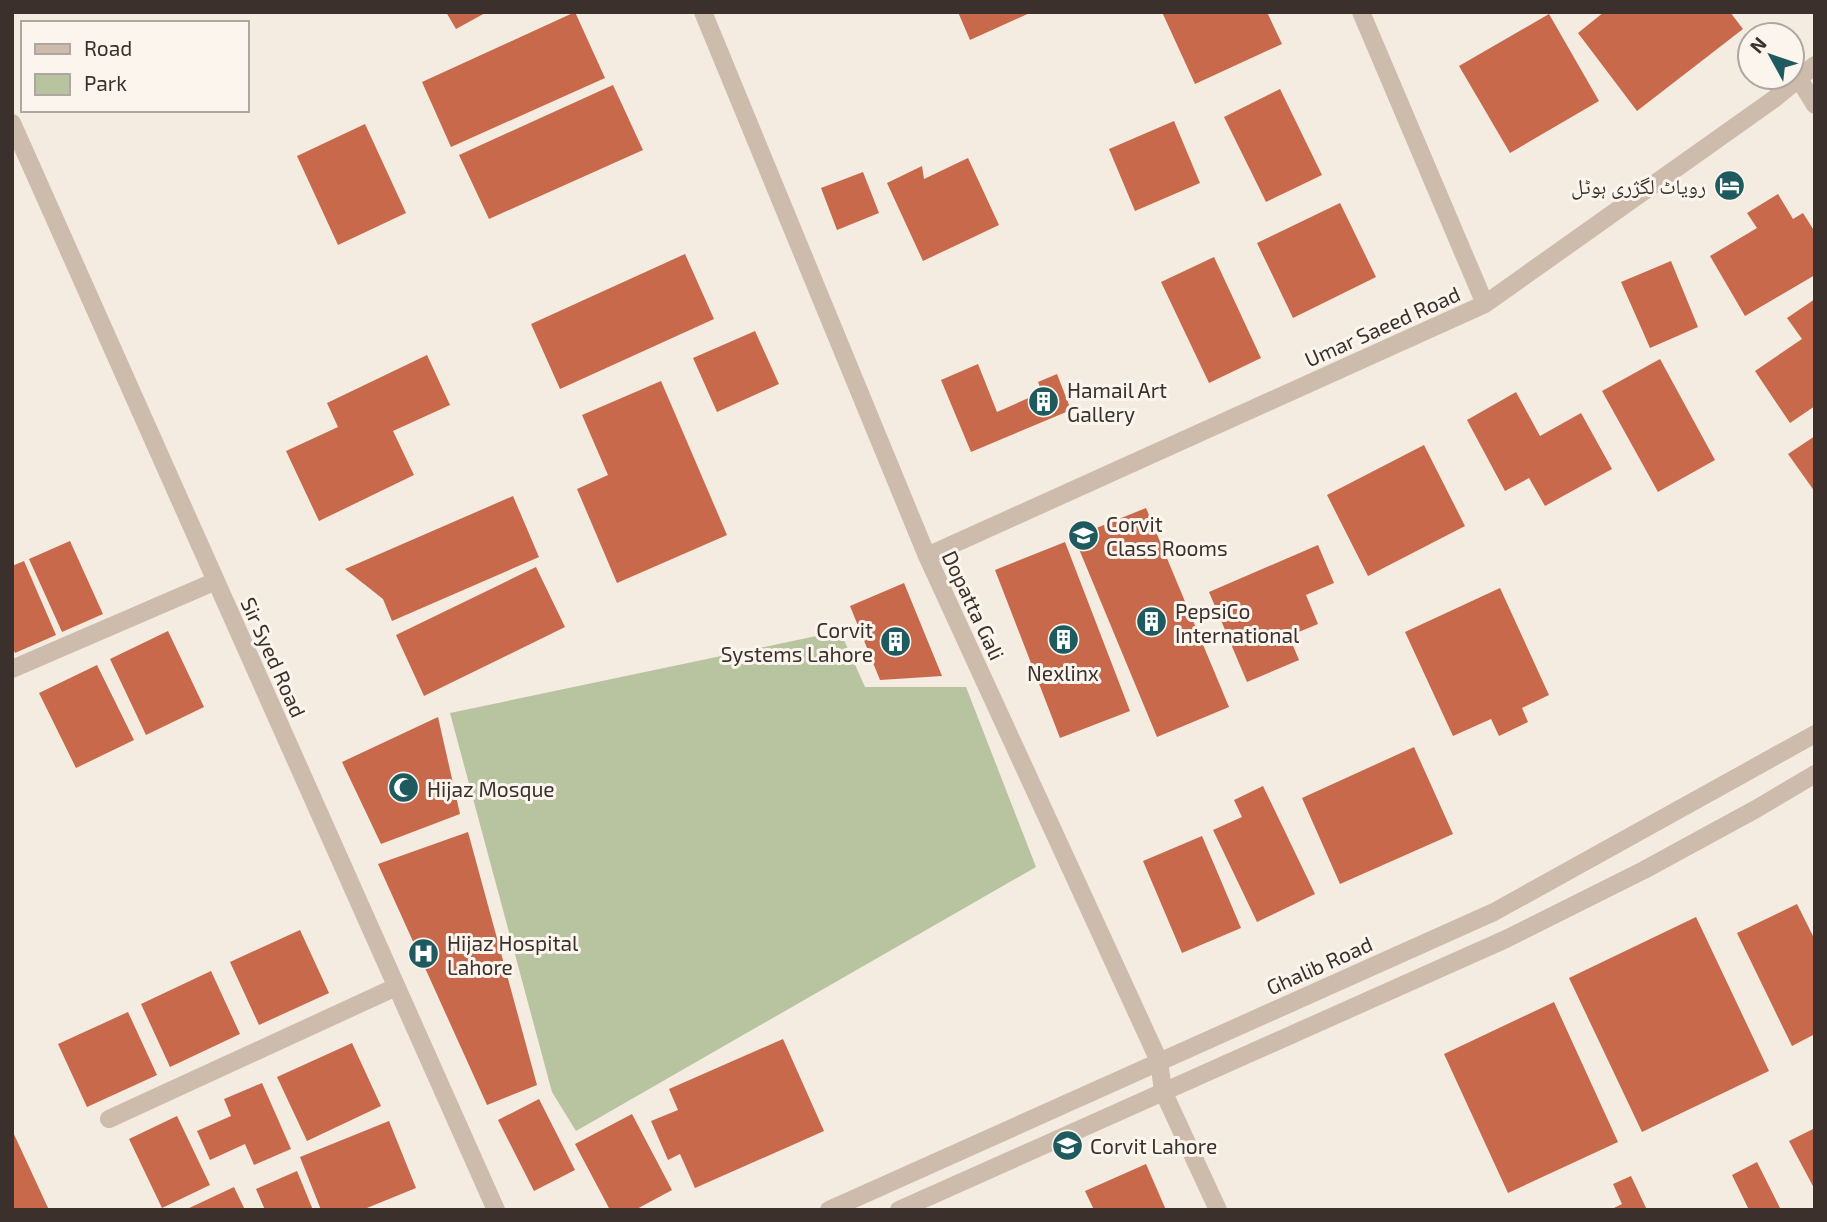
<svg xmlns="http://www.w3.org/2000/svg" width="1827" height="1222" font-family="'Exo 2','Noto Naskh Arabic',sans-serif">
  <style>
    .green { fill: #b8c4a0 }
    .building { fill: #c8694b }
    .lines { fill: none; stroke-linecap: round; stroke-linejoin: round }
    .minor { stroke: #cdbbac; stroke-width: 18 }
    .tertiary { stroke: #cdbbac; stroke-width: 18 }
    .labels { text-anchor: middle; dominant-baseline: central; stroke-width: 6; stroke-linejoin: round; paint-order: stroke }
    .poi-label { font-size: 21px; fill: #3b302b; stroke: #fbf5ee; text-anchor: start }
    .street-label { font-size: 21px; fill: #3b302b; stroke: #fbf5ee }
  </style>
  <rect width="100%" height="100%" fill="#f4ebe1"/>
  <path class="green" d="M840 631 865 687H966L1036 867 576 1131 552 1092 450 713Z"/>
  <path class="building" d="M446 12H487L456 29Z
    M575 12 605 78 451 147 422 82Z
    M958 12H1032L970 40Z
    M1162 12H1267L1282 44 1195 84Z
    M1604 12H1730L1743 29 1637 111 1578 33Z
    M1549 14 1599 101 1510 153 1459 66Z
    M613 85 643 150 489 219 459 155Z
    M1280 89 1322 175 1266 202 1224 117Z
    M1174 121 1200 183 1135 211 1109 149Z
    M365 124 406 213 338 245 297 156Z
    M968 158 999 225 923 261 887 183 922 166 924 179Z
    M863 172 879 213 837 230 821 188Z
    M1778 194 1793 219 1803 213 1815 232V275L1745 316 1710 256 1757 228 1747 213Z
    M1340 203 1376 277 1293 318 1257 243Z
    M685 254 714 319 560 389 531 324Z
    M1214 257 1261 358 1209 383 1161 282Z
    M1671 261 1698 327 1650 348 1621 282Z
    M1815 299V406L1790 423 1755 371 1802 339 1787 318Z
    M755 331 779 384 717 412 693 358Z
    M427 355 450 405 393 431 414 475 319 521 286 451 338 427 327 403Z
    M1660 359 1715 460 1658 492 1602 391Z
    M978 364 997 412 1042 392 1038 382 1057 374 1071 410 971 452 941 380Z
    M661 381 727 535 617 583 577 489 608 475 582 415Z
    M1516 392 1540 436 1581 413 1612 469 1545 506 1529 478 1505 491 1467 420Z
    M1815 436V492L1788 454Z
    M1424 445 1465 526 1368 576 1327 495Z
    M513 496 539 557 392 621 383 599 345 569Z
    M1146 508 1229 707 1157 737 1074 537Z
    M70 541 103 614 62 632 29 559Z
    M1065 542 1130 711 1060 738 995 570Z
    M1318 545 1334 583 1306 595 1318 624 1289 636 1299 660 1247 682 1209 592Z
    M24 561 56 635 15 653 12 646V566Z
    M536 567 565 627 424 696 396 635Z
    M904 583 942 676 880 680 850 606Z
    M1500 588 1549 695 1522 708 1528 722 1499 736 1491 719 1453 736 1405 632Z
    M168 631 204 707 146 735 110 659Z
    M97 665 134 740 76 768 39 693Z
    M438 717 460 814 381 844 342 762Z
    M1414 747 1453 834 1340 884 1302 798Z
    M1263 786 1315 894 1257 922 1213 830 1242 817 1234 800Z
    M468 832 537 1085 487 1105 378 864Z
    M1202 836 1241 928 1182 953 1143 861Z
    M1797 904 1815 940V1034L1792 1046 1737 933Z
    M1696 917 1769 1071 1642 1132 1569 978Z
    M300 930 329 993 259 1025 230 962Z
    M211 971 240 1034 170 1067 141 1004Z
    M1554 1002 1618 1142 1508 1193 1444 1054Z
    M128 1012 157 1075 87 1107 58 1044Z
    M783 1039 824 1131 695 1188 680 1154 668 1160 651 1121 678 1110 669 1089Z
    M352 1043 381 1106 307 1141 277 1077Z
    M262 1083 291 1149 254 1165 245 1144 210 1160 197 1131 231 1116 224 1099Z
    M539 1099 575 1170 534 1191 498 1120Z
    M632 1114 672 1190 635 1210H610L575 1144Z
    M177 1116 210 1185 162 1208 129 1139Z
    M389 1121 416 1188 362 1210H321L300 1157Z
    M1815 1128V1190L1789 1141Z
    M12 1130 49 1210H12Z
    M1757 1162 1781 1210H1749L1732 1175Z
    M1146 1164 1166 1210H1094L1085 1191Z
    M297 1171 313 1210H265L256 1189Z
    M1631 1176 1647 1210H1610L1622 1204 1613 1184Z
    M234 1187 245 1210H185Z"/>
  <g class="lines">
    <path class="minor" d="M703 12 927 556 1159 1061 1163 1091 1218 1210
      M1361 12 1485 304
      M1799 79 1815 105
      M12 123 496 1210
      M927 556 1485 304 1774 99 1815 65
      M12 669 216 581
      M109 1119 396 987"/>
    <path class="tertiary" d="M829 1210 1494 912 1815 734
      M899 1210 1506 939 1644 870 1756 809 1815 774"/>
  </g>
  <defs>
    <symbol id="hotel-disc" viewBox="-11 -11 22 22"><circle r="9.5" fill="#1f5a5e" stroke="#fbf5ee"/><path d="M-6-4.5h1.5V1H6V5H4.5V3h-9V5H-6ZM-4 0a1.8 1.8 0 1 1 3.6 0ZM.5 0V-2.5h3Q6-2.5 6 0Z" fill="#fff"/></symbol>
    <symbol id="building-disc" viewBox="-11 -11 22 22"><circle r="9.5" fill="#1f5a5e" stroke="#fbf5ee"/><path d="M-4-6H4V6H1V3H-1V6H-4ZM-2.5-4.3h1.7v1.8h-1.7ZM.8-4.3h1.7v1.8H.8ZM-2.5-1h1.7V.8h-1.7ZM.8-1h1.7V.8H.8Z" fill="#fff"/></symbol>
    <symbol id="school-disc" viewBox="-11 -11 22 22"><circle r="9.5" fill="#1f5a5e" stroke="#fbf5ee"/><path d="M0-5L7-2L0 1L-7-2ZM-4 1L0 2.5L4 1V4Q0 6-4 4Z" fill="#fff"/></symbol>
    <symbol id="mosque-disc" viewBox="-11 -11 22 22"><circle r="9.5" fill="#1f5a5e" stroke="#fbf5ee"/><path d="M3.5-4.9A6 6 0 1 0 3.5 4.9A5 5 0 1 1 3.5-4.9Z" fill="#fff"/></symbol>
    <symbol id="hospital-disc" viewBox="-11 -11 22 22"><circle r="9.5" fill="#1f5a5e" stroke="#fbf5ee"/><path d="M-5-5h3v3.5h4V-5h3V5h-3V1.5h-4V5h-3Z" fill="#fff"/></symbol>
  </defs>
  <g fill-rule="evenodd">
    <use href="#hotel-disc" x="1712" y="168" width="35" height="35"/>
    <use href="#building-disc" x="1026" y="384" width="35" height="35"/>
    <use href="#school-disc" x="1066" y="518" width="35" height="35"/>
    <use href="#building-disc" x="1134" y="604" width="35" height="35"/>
    <use href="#building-disc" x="1046" y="622" width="35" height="35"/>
    <use href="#building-disc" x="878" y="624" width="35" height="35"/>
    <use href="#mosque-disc" x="386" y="770" width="35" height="35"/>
    <use href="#hospital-disc" x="406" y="936" width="35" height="35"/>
    <use href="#school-disc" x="1050" y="1128" width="35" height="35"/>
  </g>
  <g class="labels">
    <g class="poi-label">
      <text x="1706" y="185" text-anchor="end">رویاٹ لگژری ہوٹل</text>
      <text x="1067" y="389">Hamail Art<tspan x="1067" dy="24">Gallery</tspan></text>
      <text x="1106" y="523">Corvit<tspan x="1106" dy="24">Class Rooms</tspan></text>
      <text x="1175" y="610">PepsiCo<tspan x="1175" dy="24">International</tspan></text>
      <text x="873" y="629" text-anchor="end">Corvit<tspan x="873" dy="24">Systems Lahore</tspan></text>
      <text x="1063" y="672" text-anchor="middle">Nexlinx</text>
      <text x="427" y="788">Hijaz Mosque</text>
      <text x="447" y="942">Hijaz Hospital<tspan x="447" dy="24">Lahore</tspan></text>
      <text x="1090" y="1145">Corvit Lahore</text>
    </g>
    <g class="street-label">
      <text transform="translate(1382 326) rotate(-24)">Umar Saeed Road</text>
      <text transform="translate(974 605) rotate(65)">Dopatta Gali</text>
      <text transform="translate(274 657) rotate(66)">Sir Syed Road</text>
      <text transform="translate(1319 965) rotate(-24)">Ghalib Road</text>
    </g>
  </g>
  <rect width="1827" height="1222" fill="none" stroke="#3b302b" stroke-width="28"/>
  <rect x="21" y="21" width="228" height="91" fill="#fbf5ee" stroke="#aea6a0" stroke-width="2"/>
  <rect x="35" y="44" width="35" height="10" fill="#cdbbac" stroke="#aea6a0" stroke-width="2"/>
  <text x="84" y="56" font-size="21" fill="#3b302b">Road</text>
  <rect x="35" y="74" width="35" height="21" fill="#b8c4a0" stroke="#aea6a0" stroke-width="2"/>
  <text x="84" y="91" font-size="21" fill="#3b302b">Park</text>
  <g transform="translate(1771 56) rotate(310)"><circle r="33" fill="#fbf5ee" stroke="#aea6a0" stroke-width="2"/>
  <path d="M0-5L12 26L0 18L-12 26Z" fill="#1f5a5e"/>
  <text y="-10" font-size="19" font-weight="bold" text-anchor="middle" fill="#3b302b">N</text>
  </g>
</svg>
